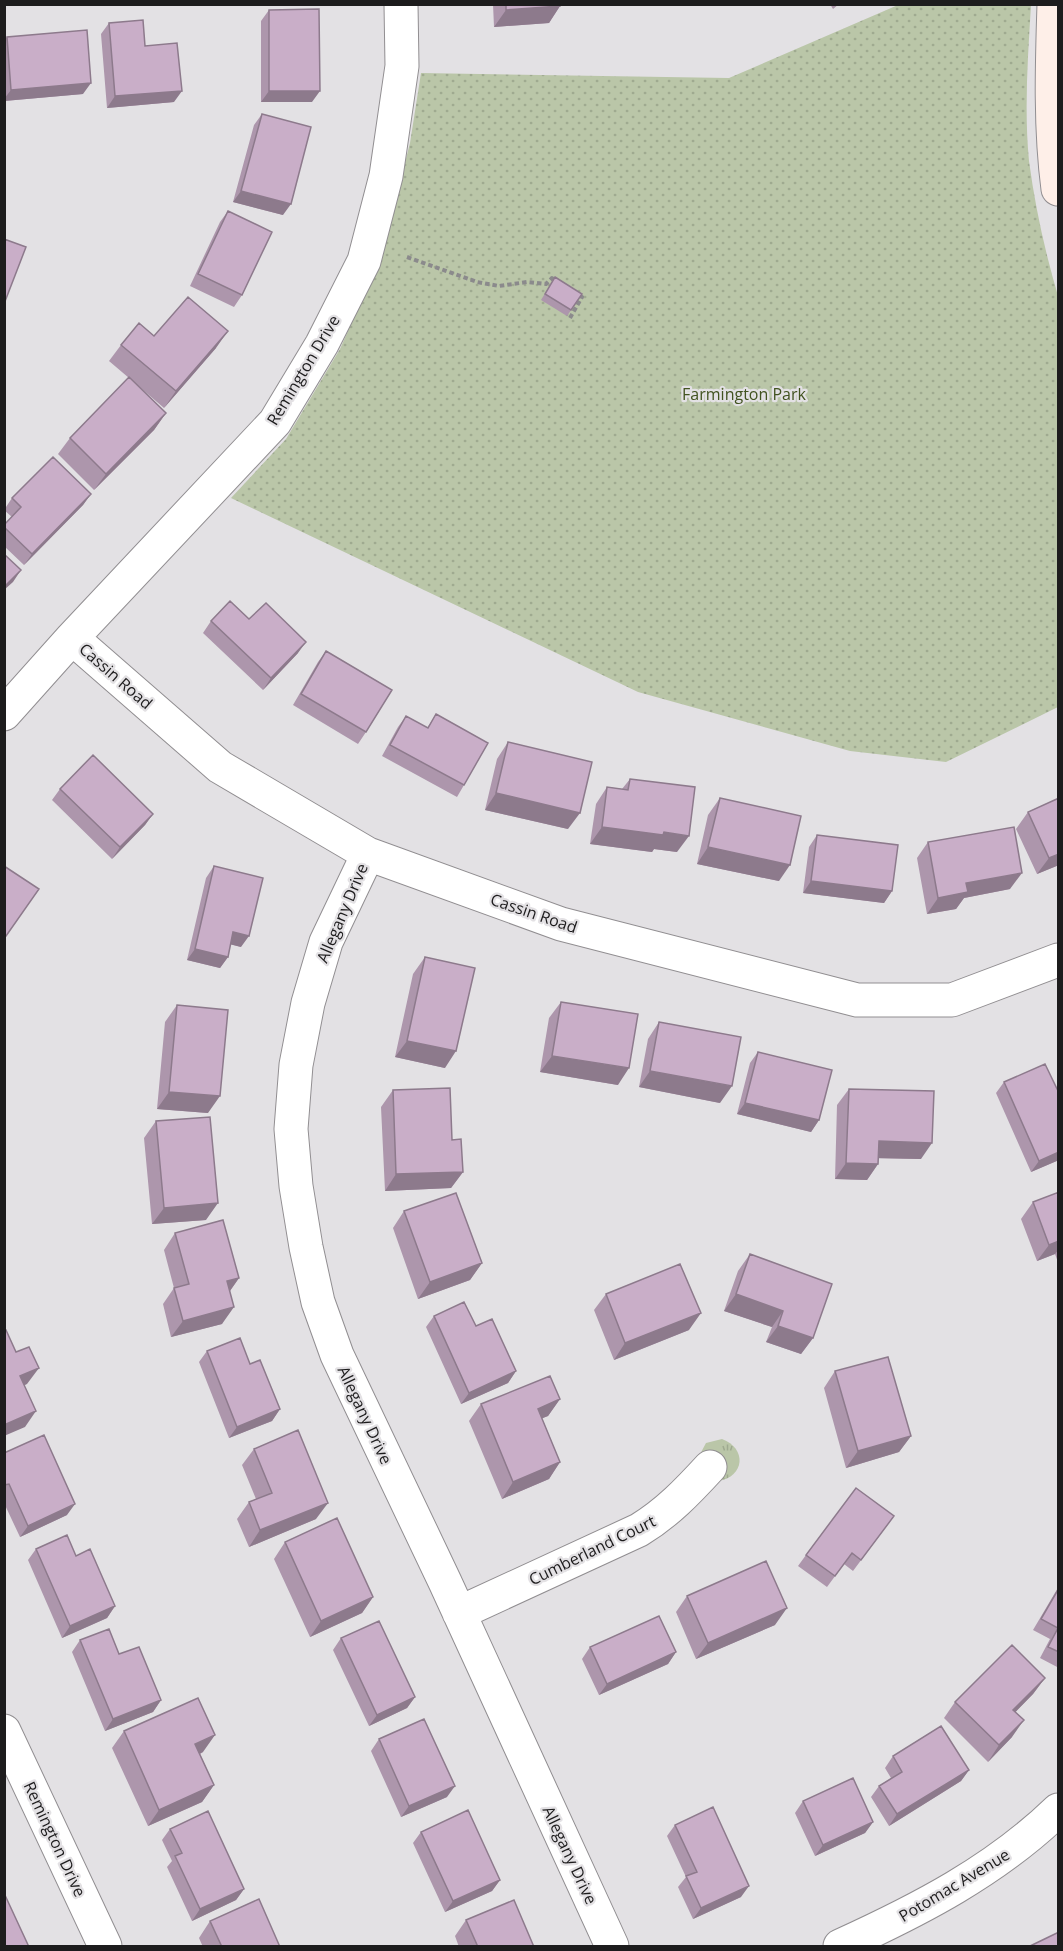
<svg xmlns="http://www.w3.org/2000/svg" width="1063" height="1951" font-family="'Open Sans',sans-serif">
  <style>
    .grass { fill: url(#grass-tufts) }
    .park { fill: url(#park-dots) }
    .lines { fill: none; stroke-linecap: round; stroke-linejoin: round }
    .minor-casing { stroke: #918e91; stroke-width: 35 }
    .secondary-casing { stroke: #918e91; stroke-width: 35 }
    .path { stroke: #8b8a8c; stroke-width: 4; stroke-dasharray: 4.5 3; stroke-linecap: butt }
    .minor { stroke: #fff; stroke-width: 33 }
    .secondary { stroke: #feefe8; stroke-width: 33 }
    .wall { fill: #ad96ac }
    .shaded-wall { fill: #8d7a8c }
    .building { fill: #c9aec8; stroke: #8d7a8c; stroke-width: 1.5 }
    .labels { text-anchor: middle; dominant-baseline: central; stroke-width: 4.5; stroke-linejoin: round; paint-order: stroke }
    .street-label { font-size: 16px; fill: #1d1c1d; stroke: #e3e1e4 }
    .park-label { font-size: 16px; fill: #425320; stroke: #e3e1e4 }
  </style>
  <defs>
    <pattern id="grass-tufts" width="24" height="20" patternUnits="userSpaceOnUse" patternTransform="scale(1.5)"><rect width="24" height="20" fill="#bac6a8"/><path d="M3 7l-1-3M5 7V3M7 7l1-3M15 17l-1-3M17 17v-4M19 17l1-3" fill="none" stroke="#9faa90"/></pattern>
    <pattern id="park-dots" width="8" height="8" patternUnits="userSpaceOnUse" patternTransform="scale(1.5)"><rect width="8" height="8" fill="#bac6a8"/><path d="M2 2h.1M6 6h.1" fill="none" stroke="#9faa90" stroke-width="1.8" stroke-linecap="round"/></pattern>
  </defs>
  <rect width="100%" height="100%" fill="#e3e1e4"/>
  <path class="grass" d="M722 1439C747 1448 745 1477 718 1481L698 1458 706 1443Z"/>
  <path class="park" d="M898 5H1031C1028 56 1024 109 1029 161 1035 206 1045 252 1058 296V707L946 762 850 751 638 692 231 498 286 439 340 349 381 256 410 143 421 73 729 78Z"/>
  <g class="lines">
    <defs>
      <path id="minor" d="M72 638 220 767 368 854 561 924 857 1000H952L1058 960
        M4 714 72 638 275 422 322 344 364 261 386 176 402 66 401 4
        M368 854 326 942 308 1003 296 1065 291 1129 296 1186 306 1247 318 1302 337 1355 445 1582 612 1946
        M459 1613 639 1530C667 1513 688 1491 710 1467
        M4 1731 105 1946
        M840 1946C919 1910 995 1871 1058 1810"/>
      <path id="secondary" d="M1054 4C1052 66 1050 128 1058 189"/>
    </defs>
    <use href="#minor" class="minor-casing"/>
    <use href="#secondary" class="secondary-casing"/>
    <path class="path" d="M407 257 477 282 499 286 527 282 546 284 552 278 556 281
      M570 318 582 297 578 295"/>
    <use href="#minor" class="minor"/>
    <use href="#secondary" class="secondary"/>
  </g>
  <path class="wall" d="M493 4H560V6L549 23 494 27Z
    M830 4H839L833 9Z
    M269 10 312 102H261V21Z
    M109 23 145 46 174 102 107 108 101 34Z
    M7 37 83 94 4 101V40Z
    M262 114 283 215 233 202 254 125Z
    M228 211 242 295 234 307 190 286 220 222Z
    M555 277 582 294 567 316 541 300Z
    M154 336 216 348 164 408 136 384 166 413 154 430 94 490 58 454 70 438 129 378 109 361 121 345Z
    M91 494 83 505 24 565 4 546V525L12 517 4 510 12 498Z
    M211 621 298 653 263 690 203 633Z
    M326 651 366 732 358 744 293 705 318 662Z
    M436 714 464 785 457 797 382 756 398 727 406 716 427 728Z
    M508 742 568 829 485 810 497 759Z
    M630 779 677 852 654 849 652 852 590 844 596 804 607 787 622 789Z
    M60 789 153 814 145 825 112 859 52 800Z
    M720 798 779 881 697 864 708 815Z
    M1059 798V865L1037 874 1016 829 1028 812Z
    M817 835 892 891 884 903 803 893 809 847Z
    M928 842 1010 889 964 898 956 909 927 914 917 858Z
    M214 866 241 947 230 944 228 957 220 968 187 960 206 878Z
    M425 957 445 1068 395 1057 413 974Z
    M561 1002 618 1085 540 1072 549 1018Z
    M177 1005 208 1113 157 1109 165 1022Z
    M659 1022 720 1103 639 1087 648 1039Z
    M758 1052 819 1120 811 1132 737 1114 750 1063Z
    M1004 1082 1059 1093V1160L1031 1172 996 1093Z
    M849 1089 921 1159 879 1158 878 1164 867 1180 835 1179 837 1105Z
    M393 1090 452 1140 463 1172 451 1188 385 1191 381 1107Z
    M156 1121 206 1220 152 1224 144 1138Z
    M1059 1192V1265L1055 1254 1037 1261 1021 1219 1033 1202Z
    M404 1211 482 1263 470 1280 418 1299 393 1228Z
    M175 1233 239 1278 230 1291 222 1324 171 1337 163 1304 174 1288 164 1250Z
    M750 1254 813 1338 801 1354 766 1342 772 1327 724 1311 738 1271Z
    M606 1294 689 1330 614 1360 594 1310Z
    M434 1316 476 1326 516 1371 508 1383 461 1404 426 1327Z
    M207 1351 250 1364 280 1409 272 1421 229 1438 199 1362Z
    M835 1371 911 1436 899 1452 846 1468 824 1388Z
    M560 1399 548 1416 542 1418 560 1462 549 1479 502 1499 469 1421 481 1404Z
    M254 1449 316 1519 249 1547 237 1519 249 1502 256 1499 242 1465Z
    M4 1453 67 1515 20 1537 4 1503Z
    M894 1516 853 1571 844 1564 827 1587 798 1566 806 1555Z
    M285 1542 373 1597 362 1613 310 1637 274 1559Z
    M36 1549 76 1556 115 1606 107 1618 62 1638 28 1560Z
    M1059 1586V1668L1040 1658 1050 1639 1033 1630Z
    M687 1596 775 1625 696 1659 676 1612Z
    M341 1638 415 1697 407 1708 369 1726 333 1650Z
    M80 1640 119 1654 161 1700 153 1712 105 1731 72 1652Z
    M590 1647 676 1652 668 1664 599 1695 582 1659Z
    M1045 1678 1033 1694 1015 1712 1012 1737 988 1762 944 1718 955 1702Z
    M124 1731 203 1752 200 1754 214 1785 202 1802 148 1826 112 1748Z
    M379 1739 447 1797 401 1817 371 1751Z
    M893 1756 969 1770 961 1781 889 1826 871 1797 879 1786 891 1778 885 1768Z
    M803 1801 873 1822 865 1833 815 1856 795 1813Z
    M675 1825 741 1897 693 1919 678 1887 686 1877 667 1836Z
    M170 1829 244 1889 236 1900 192 1921 167 1867 172 1861 162 1840Z
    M421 1832 500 1880 492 1891 445 1912 413 1843Z
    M466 1920 534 1947H459L455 1936Z
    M210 1921 280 1947H203L199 1938Z"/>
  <path class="shaded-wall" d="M560 6 549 23 494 27 506 10Z
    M91 83 83 94 4 101V99L11 90Z
    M182 91 174 102 107 108 115 96Z
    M269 91H320L312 102H261Z
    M241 191 291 204 283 215 233 202Z
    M228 331 216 348 164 408 176 391Z
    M166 413 154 430 94 490 106 474Z
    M91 494 83 505 24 565 32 554Z
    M21 570 13 582 4 590V587Z
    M306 642 298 653 263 690 271 678Z
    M496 793 580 813 568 829 485 810Z
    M153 814 145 825 112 859 120 847Z
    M602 827 664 832 689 836 677 852 654 849 652 852 590 844Z
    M708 847 790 865 779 881 697 864Z
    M1059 854V865L1037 874 1049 858Z
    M1022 873 1010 889 964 898 956 909 927 914 938 898 966 883Z
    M811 881 892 891 884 903 803 893Z
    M233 932 249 936 241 947 225 943Z
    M195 949 228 957 220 968 187 960Z
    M407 1041 456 1051 445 1068 395 1057Z
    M552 1056 629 1068 618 1085 540 1072Z
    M650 1071 732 1086 720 1103 639 1087Z
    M169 1092 220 1096 208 1113 157 1109Z
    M745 1103 819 1120 811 1132 737 1114Z
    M879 1141 932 1143 921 1159 868 1158Z
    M1059 1152V1160L1031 1172 1039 1161Z
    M846 1163 878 1164 867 1180 835 1179Z
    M463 1172 451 1188 385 1191 396 1174Z
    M218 1203 206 1220 152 1224 164 1208Z
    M1059 1241V1249L1055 1254 1037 1261 1049 1245Z
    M482 1263 470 1280 418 1299 430 1282Z
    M239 1278 227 1295V1281Z
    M736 1294 783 1311 772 1327 724 1311Z
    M234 1307 222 1324 171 1337 183 1321Z
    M701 1313 689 1330 614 1360 625 1343Z
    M778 1326 813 1338 801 1354 766 1342Z
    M39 1368 27 1384 9 1393 20 1376Z
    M516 1371 508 1383 461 1404 469 1393Z
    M560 1399 548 1416 526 1425 538 1409Z
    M280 1409 272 1421 229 1438 237 1427Z
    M36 1411 25 1427 4 1436V1425Z
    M911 1436 899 1452 846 1468 858 1451Z
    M560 1462 549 1479 502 1499 513 1482Z
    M328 1503 316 1519 249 1547 260 1530Z
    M75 1504 67 1515 20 1537 28 1526Z
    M373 1597 362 1613 310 1637 321 1621Z
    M115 1606 107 1618 62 1638 70 1626Z
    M787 1608 775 1625 696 1659 708 1643Z
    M676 1652 668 1664 599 1695 607 1684Z
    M1045 1678 1033 1694 1001 1727 1013 1710Z
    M415 1697 407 1708 369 1726 377 1715Z
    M161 1700 153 1712 105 1731 113 1719Z
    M1024 1720 1012 1737 988 1762 999 1745Z
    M215 1735 203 1752 184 1761 195 1744Z
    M969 1770 961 1781 889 1826 897 1814Z
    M214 1785 202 1802 148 1826 159 1810Z
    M455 1786 447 1797 401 1817 409 1806Z
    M873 1822 865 1833 815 1856 823 1845Z
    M500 1880 492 1891 445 1912 453 1901Z
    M749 1886 741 1897 693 1919 701 1908Z
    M244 1889 236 1900 192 1921 200 1909Z"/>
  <path class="building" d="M506 4H560V6L506 10Z
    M319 9 320 91H269V10Z
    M143 20 145 46 177 43 182 91 115 96 109 23Z
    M87 30 91 83 11 90 7 37Z
    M262 114 311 127 291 204 241 191Z
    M228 211 272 232 242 295 198 274Z
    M4 239 26 247 4 304Z
    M555 277 582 294 571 310 545 294Z
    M188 297 228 331 176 391 121 345 139 323 154 336Z
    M129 377 166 413 106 474 70 438Z
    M53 457 91 494 32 554 4 527V525L21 507 12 498Z
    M4 554 21 570 4 587Z
    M230 601 249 619 266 603 306 642 271 678 211 621Z
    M326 651 392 690 366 732 301 694Z
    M436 714 488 743 464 785 390 745 406 716 428 728Z
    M508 742 592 762 580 813 496 793Z
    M93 755 153 814 120 847 60 789Z
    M630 779 695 787 689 836 664 832 663 835 602 827 607 787 628 790Z
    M720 798 801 816 790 865 708 847Z
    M1059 798V854L1049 858 1028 812Z
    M1014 827 1022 873 966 883 968 892 938 898 928 842Z
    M817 835 898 845 892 891 811 881Z
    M4 866 39 889 6 936 4 935Z
    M214 866 263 878 249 936 233 932 228 957 195 949Z
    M425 957 475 968 456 1051 407 1041Z
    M561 1002 638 1014 629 1068 552 1056Z
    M177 1005 228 1010 220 1096 169 1092Z
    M659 1022 741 1037 732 1086 650 1071Z
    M758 1052 832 1070 819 1120 745 1103Z
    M1045 1064 1059 1093V1152L1039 1161 1004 1082Z
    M450 1088 452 1140 461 1139 463 1172 396 1174 393 1090Z
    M849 1089 934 1091 932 1143 879 1141 878 1164 846 1163Z
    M210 1117 218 1203 164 1208 156 1121Z
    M1059 1192V1241L1049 1245 1033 1202Z
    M456 1193 482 1263 430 1282 404 1211Z
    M223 1220 239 1278 227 1281 234 1307 183 1321 174 1288 189 1284 175 1233Z
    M750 1254 832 1284 813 1338 778 1326 783 1311 736 1294Z
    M680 1264 701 1313 625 1343 606 1294Z
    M464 1302 476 1326 492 1319 516 1371 469 1393 434 1316Z
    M6 1330 16 1352 29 1347 39 1368 20 1376 36 1411 4 1425V1331Z
    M240 1338 250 1364 260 1360 280 1409 237 1427 207 1351Z
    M888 1357 911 1436 858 1451 835 1371Z
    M550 1376 560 1399 538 1409 560 1462 513 1482 481 1404Z
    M298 1430 328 1503 260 1530 249 1502 272 1493 254 1449Z
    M44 1435 75 1504 28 1526 9 1484 4 1485V1453Z
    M856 1488 894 1516 861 1560 852 1553 835 1576 806 1555Z
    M337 1518 373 1597 321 1621 285 1542Z
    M67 1535 76 1556 90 1549 115 1606 70 1626 36 1549Z
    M766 1561 787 1608 708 1643 687 1596Z
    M1059 1588V1652L1048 1647 1058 1628 1041 1619Z
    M659 1616 676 1652 607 1684 590 1647Z
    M379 1621 415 1697 377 1715 341 1638Z
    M109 1629 119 1654 139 1647 161 1700 113 1719 80 1640Z
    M1012 1645 1045 1678 1013 1710 1024 1720 999 1745 955 1702Z
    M198 1698 215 1735 195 1744 214 1785 159 1810 124 1731Z
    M424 1719 455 1786 409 1806 379 1739Z
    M941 1726 969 1770 897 1814 879 1786 902 1772 893 1756Z
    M853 1778 873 1822 823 1845 803 1801Z
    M713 1807 749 1886 701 1908 686 1876 697 1872 675 1825Z
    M468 1810 500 1880 453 1901 421 1832Z
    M208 1811 244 1889 200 1909 175 1856 182 1853 170 1829Z
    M4 1893 29 1947H4Z
    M259 1899 280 1947H222L210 1921Z
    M514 1900 534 1947H478L466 1920Z
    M1059 1932V1947H1028Z"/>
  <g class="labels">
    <g class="street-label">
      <text transform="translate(303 370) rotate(-59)">Remington Drive</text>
      <text transform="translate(116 676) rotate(41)">Cassin Road</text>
      <text transform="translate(342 913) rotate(-67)">Allegany Drive</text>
      <text transform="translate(534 913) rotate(19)">Cassin Road</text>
      <text transform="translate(365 1415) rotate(65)">Allegany Drive</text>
      <text transform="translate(592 1550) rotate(-26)">Cumberland Court</text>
      <text transform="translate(55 1839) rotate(65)">Remington Drive</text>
      <text transform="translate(570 1855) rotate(65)">Allegany Drive</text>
      <text transform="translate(954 1885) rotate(-31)">Potomac Avenue</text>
    </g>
    <g class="park-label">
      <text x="744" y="394">Farmington Park</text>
    </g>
  </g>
  <rect width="1063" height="1951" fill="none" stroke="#1d1c1d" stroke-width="12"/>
</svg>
